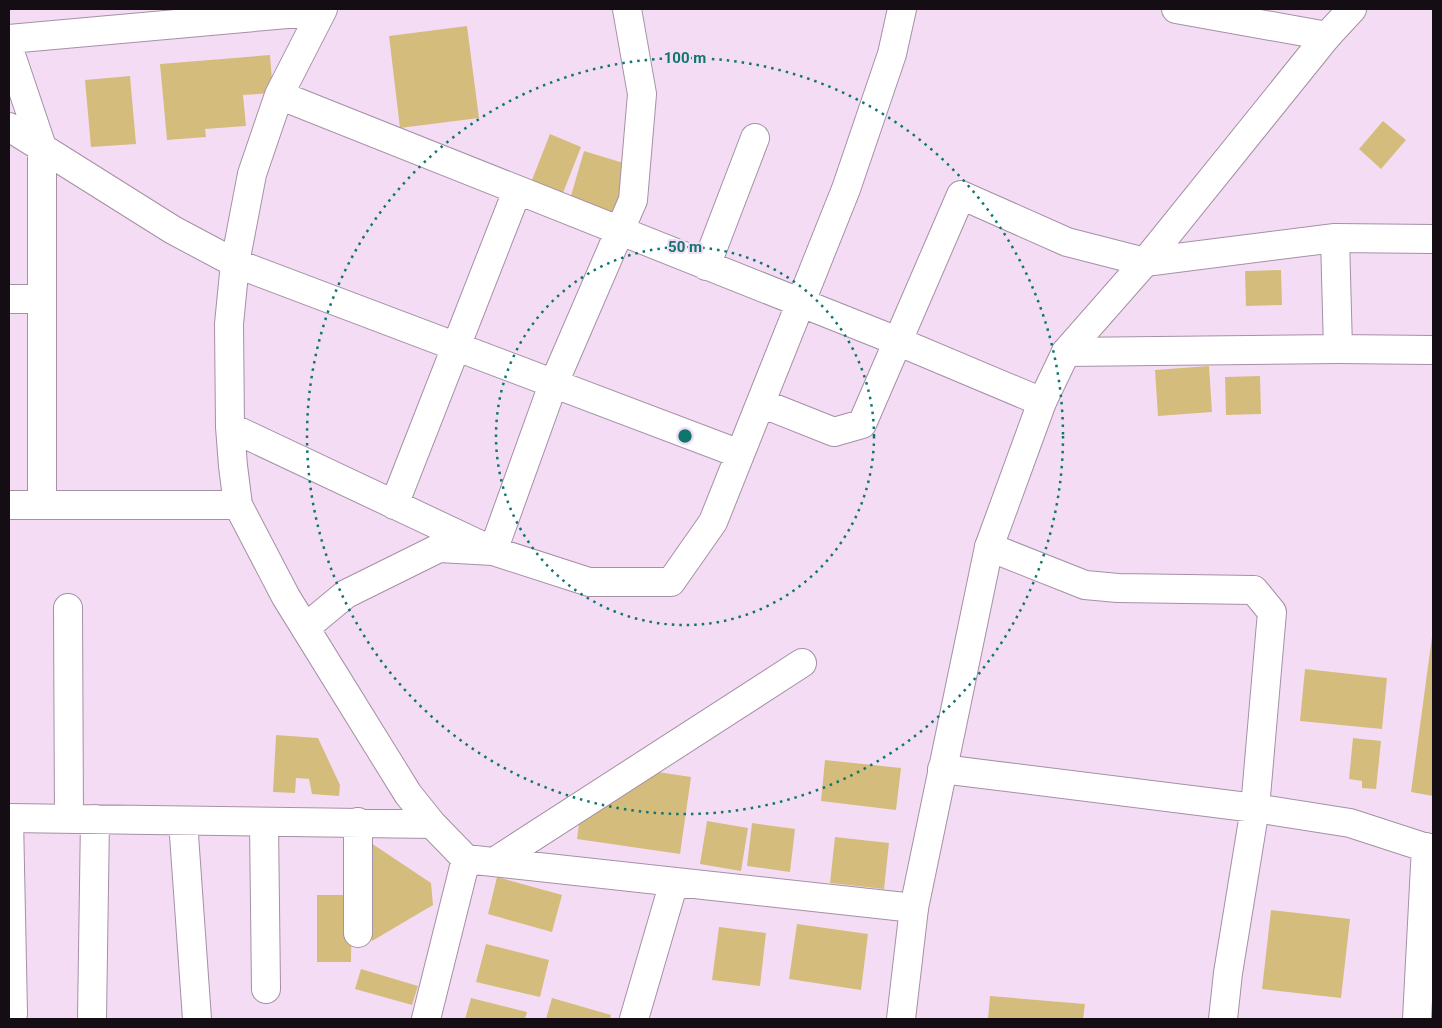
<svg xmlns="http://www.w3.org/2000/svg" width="1442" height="1028" font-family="Roboto,sans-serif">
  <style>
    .building { fill: #d4bd7c }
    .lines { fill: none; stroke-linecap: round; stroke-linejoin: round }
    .street-casing { stroke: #a590a5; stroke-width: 30 }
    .secondary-casing { stroke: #a590a5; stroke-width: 30 }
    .street { stroke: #fff; stroke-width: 28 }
    .secondary { stroke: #fff; stroke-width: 28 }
    .ring { fill: none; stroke: #0f766e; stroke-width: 2.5; stroke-dasharray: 2.5 5 }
    .centre { fill: #0f766e; stroke: #f4ddf4; stroke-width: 2.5 }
    .ring-label { font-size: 15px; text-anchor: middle; font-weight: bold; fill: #0f766e; stroke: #f4ddf4; stroke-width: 4; stroke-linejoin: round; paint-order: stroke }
  </style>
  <rect width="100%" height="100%" fill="#f4ddf4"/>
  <path class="building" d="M467 26 479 118 400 128 389 36Z
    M270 55 273 93 243 95 246 126 205 129 206 137 167 140 160 64Z
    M130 76 136 144 91 147 85 80Z
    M1383 121 1406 140 1381 169 1359 149Z
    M550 134 581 147 561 198 530 185Z
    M584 151 630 165 613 220 568 206Z
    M1281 270 1282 305 1246 306 1245 271Z
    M1209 366 1212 412 1158 416 1155 370Z
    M1260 376 1261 414 1226 415 1225 377Z
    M1432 637H1433V796L1411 792Z
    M1305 669 1387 678 1382 729 1300 721Z
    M276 735 318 738 340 785 339 796 312 794 309 779 296 778 295 793 273 792Z
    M1353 738 1381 741 1376 789 1362 788V781L1349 779Z
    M825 760 901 768 896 810 821 801Z
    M658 772 691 777 680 854 577 839 580 816Z
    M707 821 748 828 741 871 700 864Z
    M752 823 795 829 790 872 747 866Z
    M835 837 889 843 884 889 830 883Z
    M371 843 431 883 433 905 372 941Z
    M497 877 562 895 552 932 488 914Z
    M317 895H352L351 962H317Z
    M1271 910 1350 919 1341 998 1262 989Z
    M797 924 868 934 861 990 789 979Z
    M719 927 766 933 760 986 712 980Z
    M486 944 549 960 540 997 476 982Z
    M361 969 418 986 412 1005 355 989Z
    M990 996 1085 1004 1083 1019H988Z
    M471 998 527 1012 525 1019H465Z
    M552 998 611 1015 610 1019H546Z"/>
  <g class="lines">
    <defs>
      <path id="street" d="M323 9 279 95 252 174 235 263 229 324 230 427 233 466 238 505 286 597 408 794 432 824 466 859 914 908
        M1176 9 1327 36
        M9 39 321 11
        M9 49 42 147V505
        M279 95 897 341 1042 402
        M9 127 173 230 235 263 740 454
        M1335 238 1338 349
        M706 266 755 138
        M9 299H42
        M1066 352 1338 349 1433 350
        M761 403 834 432 862 424 961 195 1067 242 1145 262 1335 238 1433 239
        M230 427 493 551 589 582H671L713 522 846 189 892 54 902 9
        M9 505H238
        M394 505 517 191
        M989 547 1085 585 1118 588 1254 590 1272 612 1255 808 1228 973 1223 1019
        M68 608 69 819
        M305 628 346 594 439 548 493 551 551 390 633 200 642 94 627 9
        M942 769 1255 808 1350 823 1433 850
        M9 818 432 824
        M9 818 13 1014
        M183 821 197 1019
        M264 822 266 989
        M358 822V933
        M494 862 802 663
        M92 1019 95 819
        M426 1019 466 859
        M634 1019 674 882
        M1417 1019 1426 847"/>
      <path id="secondary" d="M901 1019 914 908 989 547 1042 402 1066 352 1145 262 1327 36 1352 9"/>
    </defs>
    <use href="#street" class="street-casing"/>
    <use href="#secondary" class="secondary-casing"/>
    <use href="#street" class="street"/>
    <use href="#secondary" class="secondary"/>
  </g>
  <g class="ring">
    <circle cx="685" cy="436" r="189"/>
    <circle cx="685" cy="436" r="378"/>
  </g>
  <circle cx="685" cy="436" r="8" class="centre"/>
  <g class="ring-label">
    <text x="685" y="63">100 m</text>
    <text x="685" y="252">50 m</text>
  </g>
  <rect width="1442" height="1028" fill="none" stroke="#140d14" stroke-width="20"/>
</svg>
